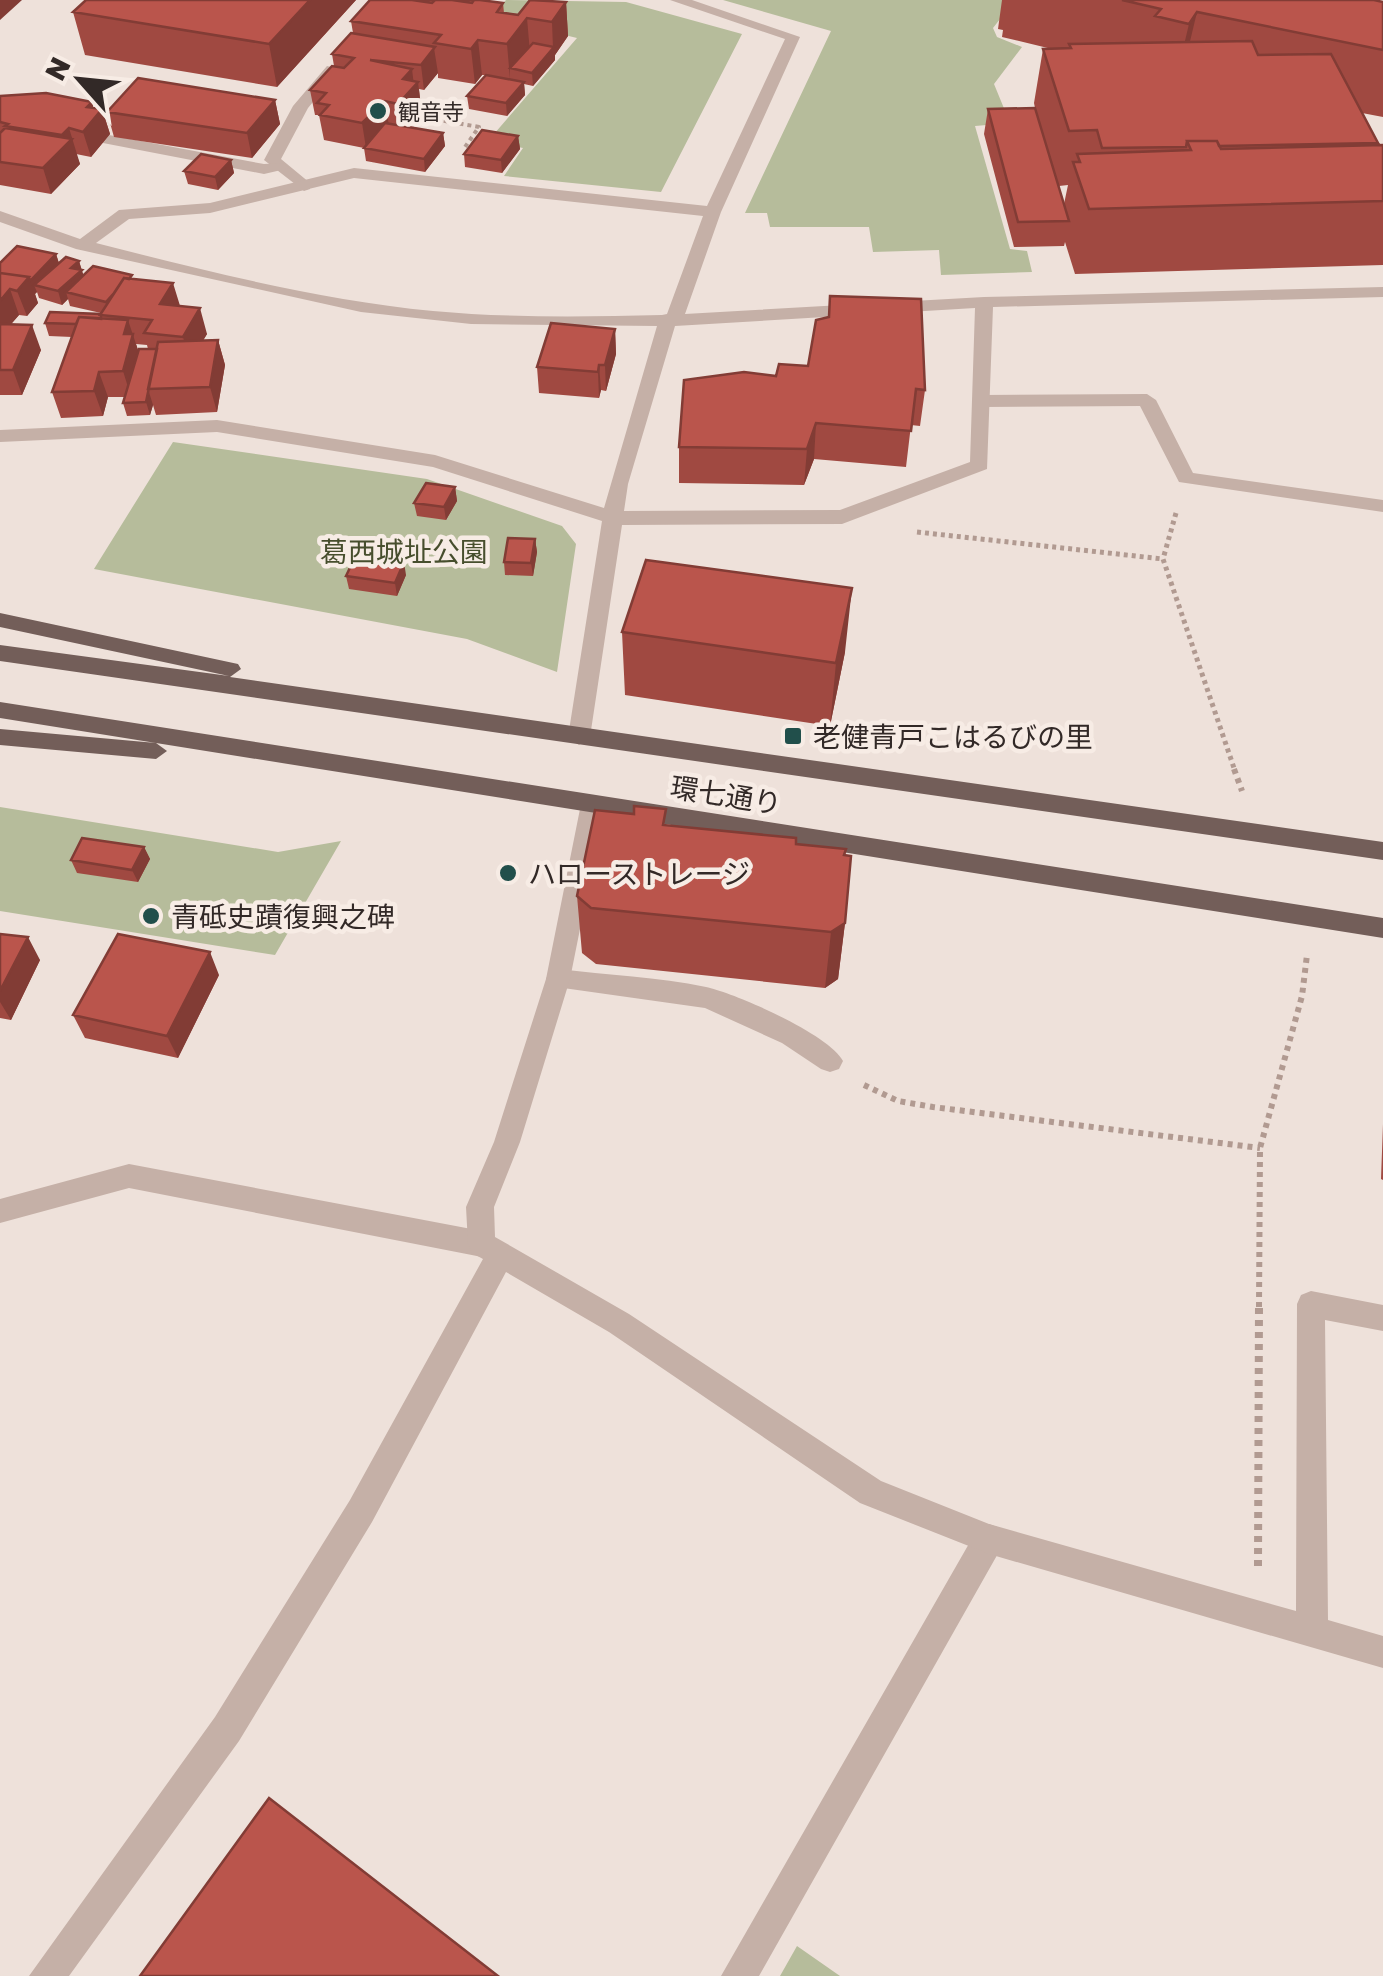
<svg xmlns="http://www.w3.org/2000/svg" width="1383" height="1976" font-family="'Golos Text','Noto Sans JP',sans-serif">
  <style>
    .green { fill: #b6bc9b }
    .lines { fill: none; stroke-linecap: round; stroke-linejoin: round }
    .path-far3 { stroke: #b19a91; stroke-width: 4; stroke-dasharray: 4 4; stroke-linecap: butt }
    .path-far2 { stroke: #b19a91; stroke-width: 5; stroke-dasharray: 4 4; stroke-linecap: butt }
    .path-far1 { stroke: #b19a91; stroke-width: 6; stroke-dasharray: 5 5; stroke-linecap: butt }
    .path { stroke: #b19a91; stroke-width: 8; stroke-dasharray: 6 6; stroke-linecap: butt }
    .lane { fill: #c5b0a7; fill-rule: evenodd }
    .street { fill: #c5b0a7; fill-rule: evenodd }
    .primary { fill: #735e59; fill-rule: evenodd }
    .wall { fill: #a04941; fill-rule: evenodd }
    .shaded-wall { fill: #823c35 }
    .building { fill: #ba554c; stroke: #823c35; stroke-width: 2.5 }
    .poi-dot { fill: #214f4b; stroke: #f7ece5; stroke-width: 4 }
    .labels { text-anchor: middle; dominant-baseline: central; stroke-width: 9; stroke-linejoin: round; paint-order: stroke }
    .far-poi-label { font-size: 22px; fill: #322927; stroke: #f7ece5; text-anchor: start }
    .park-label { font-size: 28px; fill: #474e2d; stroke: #f7ece5 }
    .poi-label { font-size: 28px; fill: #322927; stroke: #f7ece5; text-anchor: start }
    .street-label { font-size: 28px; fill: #322927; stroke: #f7ece5 }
  </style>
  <rect width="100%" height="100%" fill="#eee1da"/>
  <path class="green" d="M506 0 626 2 742 34 661 192 504 176 523 148 488 141 577 38 490 17Z
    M723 0H1015L993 28 997 37 1022 47 994 84 1010 123 975 126 1010 249 1027 251 1032 272 941 275 939 250 873 252 869 227H770L767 213H745L831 31Z
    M173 442 427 479 562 526 576 544 557 672 467 639 94 569Z
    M0 807 278 852 341 841 275 955 0 911Z
    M797 1946 840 1976H780Z"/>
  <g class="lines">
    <path class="path-far3" d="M428 118 479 127 465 147"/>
    <path class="path-far2" d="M1176 513 1163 559 1235 771
      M917 532 1163 559"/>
    <path class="path-far1" d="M1234 769 1242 791
      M864 1085 898 1101 933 1107 1260 1148
      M1259 1307 1260 1148 1302 996 1307 955"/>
    <path class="path" d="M1258 1566 1259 1305"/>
    <path class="lane" d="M327 66 340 69 308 108 281 159 310 183V189L304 191 264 160 293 106Z
      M1147 394 1156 400 1193 473 1383 500V512L1179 482 1140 406 982 407 973 401 982 395Z
      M558 969C607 975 658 977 706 987 735 993 830 1035 843 1061L839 1069 830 1072 821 1069 782 1043 705 1008 549 986 546 979 549 972Z
      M129 1164 482 1231 492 1235 496 1244 492 1253 482 1257 129 1188 0 1223V1199Z
      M989 1524 1000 1528 1004 1539 1000 1550 759 1976H721L978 1528Z"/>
    <path class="street" d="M670 0H692L800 37 721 212 685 314 984 297 1383 287V297L993 307 987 469 842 524 622 525 590 737 579 745 568 737 602 521 433 467 217 432 0 442V430L217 420 435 455 604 508 657 326 471 324 361 312 76 249 0 222V211L80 239 119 210 210 203 354 168 707 206 785 39ZM354 178 703 216 667 314 662 315C585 317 509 318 433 311 319 300 206 271 96 243L129 219 210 213ZM975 308 970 462 840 510 624 511 628 484 675 326Z
      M109 135 264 164 282 163 290 168 264 174 103 143 101 140Z
      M593 795 605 804 570 979 520 1142 494 1207 495 1237 629 1314 881 1481 989 1524 1296 1611 1297 1304 1301 1295 1311 1291 1383 1305V1331L1325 1320 1328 1620 1383 1636V1668L989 1554 860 1503 609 1332 506 1272 372 1522 239 1741 69 1976H29L215 1717 350 1500 483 1259 472 1253 468 1244 466 1207 494 1142 546 979 581 804Z"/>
    <path class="primary" d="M0 613 238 664 241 669 230 677 1383 842V860L0 661V645L229 676 0 627Z
      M0 702 1383 918V938L156 743 167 751 156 759 0 745V729L156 743 0 718Z"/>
  </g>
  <path class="wall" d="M356 0 277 87 85 55 73 12Z
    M1002 0H1374L1383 2V117L1362 113 1378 143 1383 201V265L1075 274 1065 242 1064 246 1014 247 984 134 988 109 1035 108 1034 103 1043 49H1052L1002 37 1003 30 998 29ZM1068 185 1064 204 1059 186Z
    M566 2 568 36 555 55V60L533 86 524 84 525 95 507 116 469 109 467 96 486 75H482L475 84 438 78V73L424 90 419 89 421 107 404 126 443 133 445 146 425 172 366 161 364 148 324 140 319 115H315L310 90 334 66 332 54 353 33 351 21 501 3H503L504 13 519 14Z
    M0 96 92 102 93 108 102 109 110 134 91 157 76 154 80 164 51 194 0 185Z
    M275 100 280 124 252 158 114 137 107 112Z
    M518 136 520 149 502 173 465 167 464 154Z
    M231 160 234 173 218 190 188 184 184 171Z
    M56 254 59 263 79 261 83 276 133 279 180 306 207 334 203 340H218L225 365 217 412 156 415 153 405 150 415 127 416 123 403 125 397H108L103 416 61 418 52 392 72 337 49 336 45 323 101 314V313L70 306 68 299 62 305 39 298 37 292 35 294 38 303 27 316 19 315 11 324 41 350 22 395H0V263ZM136 344 147 345 148 349 138 350Z
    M829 317 925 390 920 426 911 425 906 467 814 459 804 485 679 483V447L776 376 808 366Z
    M615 329 616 354 606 391 601 390 599 398 539 393 537 367Z
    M455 487 457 501 446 520 417 516 414 503Z
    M535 539 537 552 533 576 505 575 504 562Z
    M406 575 397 596 349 589 346 576Z
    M622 632 845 652 830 726 625 695Z
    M666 826 796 844 845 855V923L838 979 825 988 596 964 582 953 577 896Z
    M144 847 150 859 138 882 77 873 71 860Z
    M0 934 40 960 11 1020 0 1018Z
    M219 975 178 1058 85 1038 73 1015Z
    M1383 1124V1180L1381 1179Z"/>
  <path class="shaded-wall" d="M0 0H22L0 20Z
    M310 0H356L277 87 269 44Z
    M566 2 568 36 555 55V60L533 86 532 73 553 48 552 22Z
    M1197 12 1182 75 1174 87 1189 24Z
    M527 18 530 53 510 68V79L507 44Z
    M478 40 482 75 475 84 471 49Z
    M434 48 438 73 424 90 421 65Z
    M412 69 414 86 418 82 421 107 402 129 398 104 403 79Z
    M524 82 525 95 507 116 506 103Z
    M275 100 280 124 252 158 247 133Z
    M385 101 389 126 366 148 362 123Z
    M92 102 96 117 102 109 110 134 91 157 83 132 87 107Z
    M69 128 80 164 51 194 43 168 66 145 62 135Z
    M443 133 445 146 425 172 424 159Z
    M518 136 520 149 502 173 501 160Z
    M231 160 234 173 218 190 215 177Z
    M56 254 60 267 34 285 37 292 35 294 38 303 27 316 17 291 29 277Z
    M79 261 86 283 66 292 68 299 62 305 58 291 71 268Z
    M173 283 181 309 160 304Z
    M10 289 19 315 0 337V301Z
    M200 308 207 334 190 363 183 337Z
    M128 320 141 359 131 397 123 371 124 334Z
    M32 325 41 350 22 395 13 370Z
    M615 329 616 354 606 391 605 365Z
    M218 340 225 365 217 412 210 387Z
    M599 365 601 390 599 398 598 372Z
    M99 372 108 397 103 416 94 391Z
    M149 392 153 405 150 415 146 402Z
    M816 423 814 459 804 485 807 449Z
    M455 487 457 501 446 520 444 507Z
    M535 539 537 552 533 576 531 563Z
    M404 562 406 575 397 596 395 583Z
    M852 588 845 652 830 726 836 663Z
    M144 847 150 859 138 882 132 870Z
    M845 923 838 979 825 988 831 932Z
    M28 937 40 960 11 1020 0 1002V991Z
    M210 952 219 975 178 1058 167 1036Z"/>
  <path class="building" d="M86 0H310L269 44 73 12Z
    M370 0H412L432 3 435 0H452L472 3 474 0H480L503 3 497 12 518 15 530 0 566 2 552 22 527 18 507 44 478 40 471 49 434 43 441 35 351 21Z
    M412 0H435L432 3Z
    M452 0H474L472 3Z
    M1122 0H1374L1383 2V50L1197 12 1189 24 1155 16 1161 9Z
    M351 33 435 47 421 65 370 60 412 69 403 79 418 82 398 104 385 101 362 123 320 115 329 105 317 103 326 93 310 90 332 66 344 68 354 58 332 54Z
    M1252 41 1258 55 1331 54 1378 143 1219 146 1217 141H1187L1186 147 1102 148 1097 130 1069 131 1043 49 1071 48 1069 44Z
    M533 43 554 47 532 73 510 68Z
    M486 75 524 82 506 103 467 96Z
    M138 78 275 100 247 133 107 112Z
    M46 93 92 102 87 107 102 109 83 132 69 128 62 135 5 126 8 124 0 122V96Z
    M1035 108 1069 221 1018 222 988 109Z
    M385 123 443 133 424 159 364 148Z
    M5 128 72 139 43 168 0 162V133Z
    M482 130 518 136 501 160 464 154Z
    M1187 141H1217L1221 149 1383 145V201L1089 209 1073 162H1080L1077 154 1191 150Z
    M201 154 231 160 215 177 184 171Z
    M17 246 56 254 30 281 29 277 0 273V263Z
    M66 257 79 261 71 268 82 270 58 291 34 285Z
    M93 266 132 275 129 279 124 278 114 293 106 302 66 292Z
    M0 273 29 277 17 291 10 289 0 301Z
    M124 278 173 283 160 304 200 308 183 337 144 333 152 320 100 315Z
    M830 296 921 299 925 390 916 389 911 431 816 423 807 449 679 447 684 380 744 372 776 376 779 364 808 366 816 320 829 317Z
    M50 312 101 314V319L79 317 76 324 45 323Z
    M79 317 128 320 124 334H133L123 371 99 372 94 391 52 392Z
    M551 323 615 329 605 365H599L598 372 537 367Z
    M0 324 32 325 13 370H0Z
    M218 340 210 387 148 389 158 342Z
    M139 349H157L146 402 123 403Z
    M426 483 455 487 444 507 414 503Z
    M508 538 535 539 531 563 504 562Z
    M356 555 404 562 395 583 346 576Z
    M646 560 852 588 836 663 622 632Z
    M634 806 666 809 663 825 796 838V844L846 849 844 855 851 856 845 923 831 932 591 908 577 896 595 810 634 814Z
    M82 838 144 847 132 870 71 860Z
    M0 934 28 937 0 991Z
    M118 934 210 952 167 1036 73 1015Z
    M269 1798 498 1976H140Z"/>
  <g class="poi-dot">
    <circle cx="378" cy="111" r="10"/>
    <rect x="783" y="726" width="20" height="20" rx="5"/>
    <circle cx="508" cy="873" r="10"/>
    <circle cx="151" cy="916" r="10"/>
  </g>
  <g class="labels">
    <g class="far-poi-label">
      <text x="398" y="111">観音寺</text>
    </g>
    <g class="park-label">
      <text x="404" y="551">葛西城址公園</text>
    </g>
    <g class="poi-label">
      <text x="813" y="736">老健青戸こはるびの里</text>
      <text x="528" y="873">ハローストレージ</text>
      <text x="171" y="916">青砥史蹟復興之碑</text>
    </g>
    <g class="street-label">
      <text transform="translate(726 795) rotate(9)">環七通り</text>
    </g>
  </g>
  <g transform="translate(80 80) rotate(297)" stroke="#f7ece5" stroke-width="8" paint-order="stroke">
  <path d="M0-8L18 38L0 25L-18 38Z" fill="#322927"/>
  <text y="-15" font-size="28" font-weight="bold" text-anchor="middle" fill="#322927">N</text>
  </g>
</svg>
